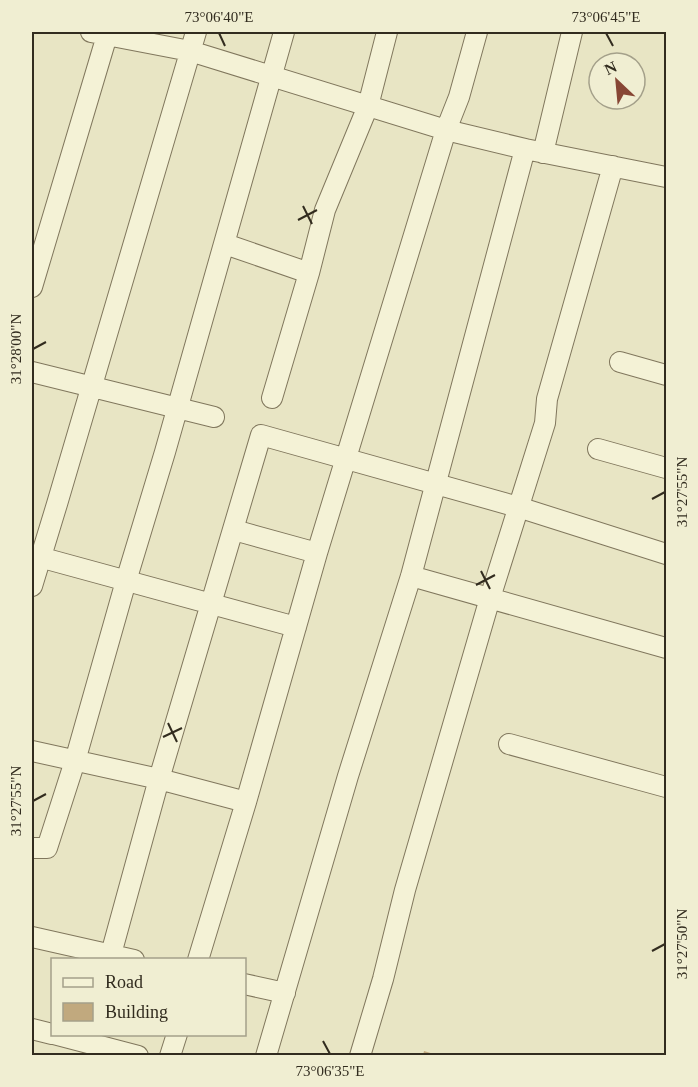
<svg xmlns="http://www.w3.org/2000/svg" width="698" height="1087" font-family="Georgia,serif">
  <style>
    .building { fill: url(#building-back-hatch) }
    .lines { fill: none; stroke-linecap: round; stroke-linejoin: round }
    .minor-casing { stroke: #80775d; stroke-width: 22 }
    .minor { stroke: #f4f2d6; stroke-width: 20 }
    .ticks { fill: none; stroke: #322c1f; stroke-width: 2 }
    .neatline { fill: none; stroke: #322c1f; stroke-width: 2 }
    .ticks-label { font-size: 15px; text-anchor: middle; fill: #322c1f }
  </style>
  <defs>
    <pattern id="building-back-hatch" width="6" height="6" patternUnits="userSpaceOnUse" patternTransform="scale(1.5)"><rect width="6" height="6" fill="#c1a97e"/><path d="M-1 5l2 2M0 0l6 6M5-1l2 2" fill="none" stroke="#9d8a67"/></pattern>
  </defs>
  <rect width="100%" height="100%" fill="#e8e5c4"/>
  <path class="building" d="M424 1051 437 1055V1056H423Z"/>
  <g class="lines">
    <defs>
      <path id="minor" d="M91 32 190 51 446 130 525 149 666 177
        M543 153 572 32
        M225 244 309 273
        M32 287 108 32
        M620 362 666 375
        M32 372 214 417
        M272 398 309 273 325 210 368 106 387 32
        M598 449 666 468
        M234 530 317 553
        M32 555 296 627
        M411 576 666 648
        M32 586 57 504 196 32
        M509 744 666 787
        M32 751 159 779 246 802
        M32 848H47L75 761 126 581 165 452 284 32
        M32 937 134 960
        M111 954 159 779 261 435 518 507 666 554
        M198 960 246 802 317 553 446 130 459 97 477 32
        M244 984 285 993
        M32 1029 52 1034
        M54 1034 138 1056
        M170 1056 177 1034
        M266 1056 348 776 411 576 525 149
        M360 1056 383 979 405 890 490 598 545 423 547 399 613 166"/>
    </defs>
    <use href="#minor" class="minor-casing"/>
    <use href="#minor" class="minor"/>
  </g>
  <path class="ticks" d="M219 33 225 46M606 33 613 46M303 206 312 224M298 220 317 210M33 349 46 342M652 499 665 492M481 571 490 589M476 585 495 575M168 723 177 742M163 737 182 728M33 801 46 794M652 951 665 944M323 1041 330 1054"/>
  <rect width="698" height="1087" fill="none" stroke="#f0eed2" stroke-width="66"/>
  <rect x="51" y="958" width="195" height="78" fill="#f0eed2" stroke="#a4a08a" stroke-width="1.5"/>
  <rect x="63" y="978" width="30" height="9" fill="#f4f2d6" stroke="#a4a08a" stroke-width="1.5"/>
  <text x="105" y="988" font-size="18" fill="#322c1f">Road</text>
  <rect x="63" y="1003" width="30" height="18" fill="#c1a97e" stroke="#a4a08a" stroke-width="1.5"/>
  <text x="105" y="1018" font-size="18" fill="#322c1f">Building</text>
  <g transform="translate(617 81) rotate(334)"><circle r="28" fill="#f0eed2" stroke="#a4a08a" stroke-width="1.5"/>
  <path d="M0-4.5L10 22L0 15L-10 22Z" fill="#874634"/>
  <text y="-9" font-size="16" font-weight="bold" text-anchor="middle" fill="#322c1f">N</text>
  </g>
  <rect x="33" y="33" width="632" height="1021" class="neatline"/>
  <g class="ticks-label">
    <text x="219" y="22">73°06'40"E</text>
    <text x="606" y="22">73°06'45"E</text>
    <text transform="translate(16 349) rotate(-90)" y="5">31°28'00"N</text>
    <text transform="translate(682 492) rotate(-90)" y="5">31°27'55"N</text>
    <text transform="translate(16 801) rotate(-90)" y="5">31°27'55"N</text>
    <text transform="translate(682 944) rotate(-90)" y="5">31°27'50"N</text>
    <text x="330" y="1076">73°06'35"E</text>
  </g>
</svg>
